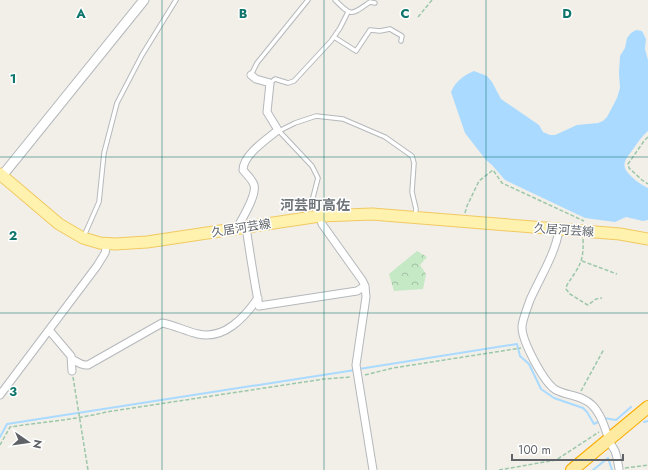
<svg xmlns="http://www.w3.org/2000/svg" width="648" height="470" font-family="Jost,'Noto Sans JP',sans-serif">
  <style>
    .forest { fill: url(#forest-crowns) }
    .water { fill: #aadaff }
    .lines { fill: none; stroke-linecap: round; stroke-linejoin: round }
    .stream { stroke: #aadaff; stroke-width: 2 }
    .service-casing { stroke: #b5b8bc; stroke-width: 5.5 }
    .minor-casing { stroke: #b5b8bc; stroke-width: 9 }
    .tertiary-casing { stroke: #b5b8bc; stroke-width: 11 }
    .primary-casing { stroke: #f2c960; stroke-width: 13 }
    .trunk-casing { stroke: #f9ab00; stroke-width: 14 }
    .path { stroke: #9cc7a9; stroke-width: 1.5; stroke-dasharray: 4 2; stroke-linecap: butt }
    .service { stroke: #fff; stroke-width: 3.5 }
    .minor { stroke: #fff; stroke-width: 7 }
    .tertiary { stroke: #fff; stroke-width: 9 }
    .primary { stroke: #fff2af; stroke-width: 11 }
    .trunk { stroke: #feeaa1; stroke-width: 12 }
    .grid { fill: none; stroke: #0f766e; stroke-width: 1; stroke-opacity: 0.55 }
    .labels { text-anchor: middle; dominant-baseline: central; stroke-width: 3; stroke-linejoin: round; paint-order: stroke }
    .street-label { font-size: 12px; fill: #5f6368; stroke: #fff }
    .quarter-label { font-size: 14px; font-weight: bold; fill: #70757a; stroke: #fff }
    .grid-label { font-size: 13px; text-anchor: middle; font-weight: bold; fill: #0f766e; stroke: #fff; stroke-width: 3; stroke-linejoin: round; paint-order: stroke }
  </style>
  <defs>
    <pattern id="forest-crowns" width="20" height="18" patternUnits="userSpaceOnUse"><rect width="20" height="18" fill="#c5e8c5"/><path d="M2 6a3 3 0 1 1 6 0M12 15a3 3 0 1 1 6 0" fill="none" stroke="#a3c0a4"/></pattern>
  </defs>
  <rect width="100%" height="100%" fill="#f1efe8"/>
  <path class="forest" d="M417 251 427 257 420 265 426 274 423 289 394 291 389 274Z"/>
  <path class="water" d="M636 30 642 31 646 39 645 49 648 60V131C642 136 638 142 634 148 625 160 619 166 632 177 637 182 642 185 648 188V220L643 221 626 217 615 222 585 218 505 180 492 165 486 160 465 133 451 92C455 82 464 75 474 71L487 76 492 82 501 99 539 125 543 132 550 135H555L577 125 598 123 603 121 607 117 617 98 620 88 619 73 620 56 625 48 627 38 631 33Z"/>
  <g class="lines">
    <path class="stream" d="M359 369 517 344 520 356 529 364 541 389 554 398 583 408 587 412 594 424 600 421
      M604 418 616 420 631 407
      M644 422 648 421
      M0 437 7 424 355 370
      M593 470 608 458 612 470"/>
    <defs>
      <path id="service" d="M335 0C352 17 351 15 370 2L375 3
        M334 37 356 51 370 30 380 31 390 29 402 36 401 41
        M251 75 257 63 308 0
        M270 83 275 79 288 83 294 81 331 41 340 28 348 12
        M279 131 295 123 316 116 343 119 385 137 412 156 414 163 412 192 416 209 415 217
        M279 131 312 166 318 178 311 205 319 215
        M84 236 99 202 104 153 117 103 142 55 176 0"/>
      <path id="minor" d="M320 216 322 224 362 280 365 286 366 297 356 365 373 470
        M246 227C250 254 254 280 259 306L357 291 365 286
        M237 228C242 219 257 195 254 185 252 179 247 175 243 170 243 155 267 139 278 130L267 112 270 83 256 79 251 75
        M559 230C555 255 540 277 530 300 527 309 523 318 522 326 521 340 544 383 556 390 567 396 582 395 592 405 601 414 605 428 609 440 610 444 613 447 615 451 617 456 618 463 619 469
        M49 330 71 356 72 371
        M72 359C77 362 82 366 88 365L162 323C174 325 185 331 198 334 224 340 244 318 258 298
        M0 395 97 266 105 253 107 243"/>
      <path id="tertiary" d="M2 176 144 0"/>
      <path id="primary" d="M0 174 59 224 83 238 100 243 115 244 147 242 320 216 372 214 620 234 648 239"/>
      <path id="trunk" d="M572 470 648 407"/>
    </defs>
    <use href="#service" class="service-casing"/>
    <use href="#minor" class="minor-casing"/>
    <use href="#tertiary" class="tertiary-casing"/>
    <use href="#primary" class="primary-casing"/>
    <use href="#trunk" class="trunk-casing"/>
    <path class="path" d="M418 17 432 0
      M648 137 644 141 628 164 629 168 642 180 648 184
      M465 213 467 206 479 181 493 170 502 183 584 221
      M583 239C584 263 579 266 567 285L566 289 570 294 586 304 588 305 596 299 602 298
      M582 261 617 274
      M365 375 393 368 521 348
      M73 377 88 470
      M581 391 604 349
      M0 445 10 427C42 422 74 420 106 412L324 379 351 377
      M625 468 648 465
      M499 470 556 460 599 432"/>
    <use href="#service" class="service"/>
    <use href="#minor" class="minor"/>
    <use href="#tertiary" class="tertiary"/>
    <use href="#primary" class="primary"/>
    <use href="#trunk" class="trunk"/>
  </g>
  <path class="grid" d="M162 0V470M324 0V470M486 0V470M0 157H648M0 313H648"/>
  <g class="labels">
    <g class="street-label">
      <text transform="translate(241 228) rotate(-9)">久居河芸線</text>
      <text transform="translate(564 230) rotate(4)">久居河芸線</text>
    </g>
    <g class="quarter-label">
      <text x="315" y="205">河芸町高佐</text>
    </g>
  </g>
  <g class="grid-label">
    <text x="81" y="18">A</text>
    <text x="243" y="18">B</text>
    <text x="405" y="18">C</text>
    <text x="567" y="18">D</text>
    <text x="13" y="83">1</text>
    <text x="13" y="240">2</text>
    <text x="13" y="396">3</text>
  </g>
  <g transform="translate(28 442) rotate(103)" stroke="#ffffff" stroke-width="3" paint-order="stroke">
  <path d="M0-3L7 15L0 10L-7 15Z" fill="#5f6368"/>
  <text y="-6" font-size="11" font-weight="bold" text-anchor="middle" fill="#5f6368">N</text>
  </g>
  <path d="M512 454v6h111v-6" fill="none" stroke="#5f6368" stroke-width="2"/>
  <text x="518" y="454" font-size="12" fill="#5f6368" stroke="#ffffff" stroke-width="3" paint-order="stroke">100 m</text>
</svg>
